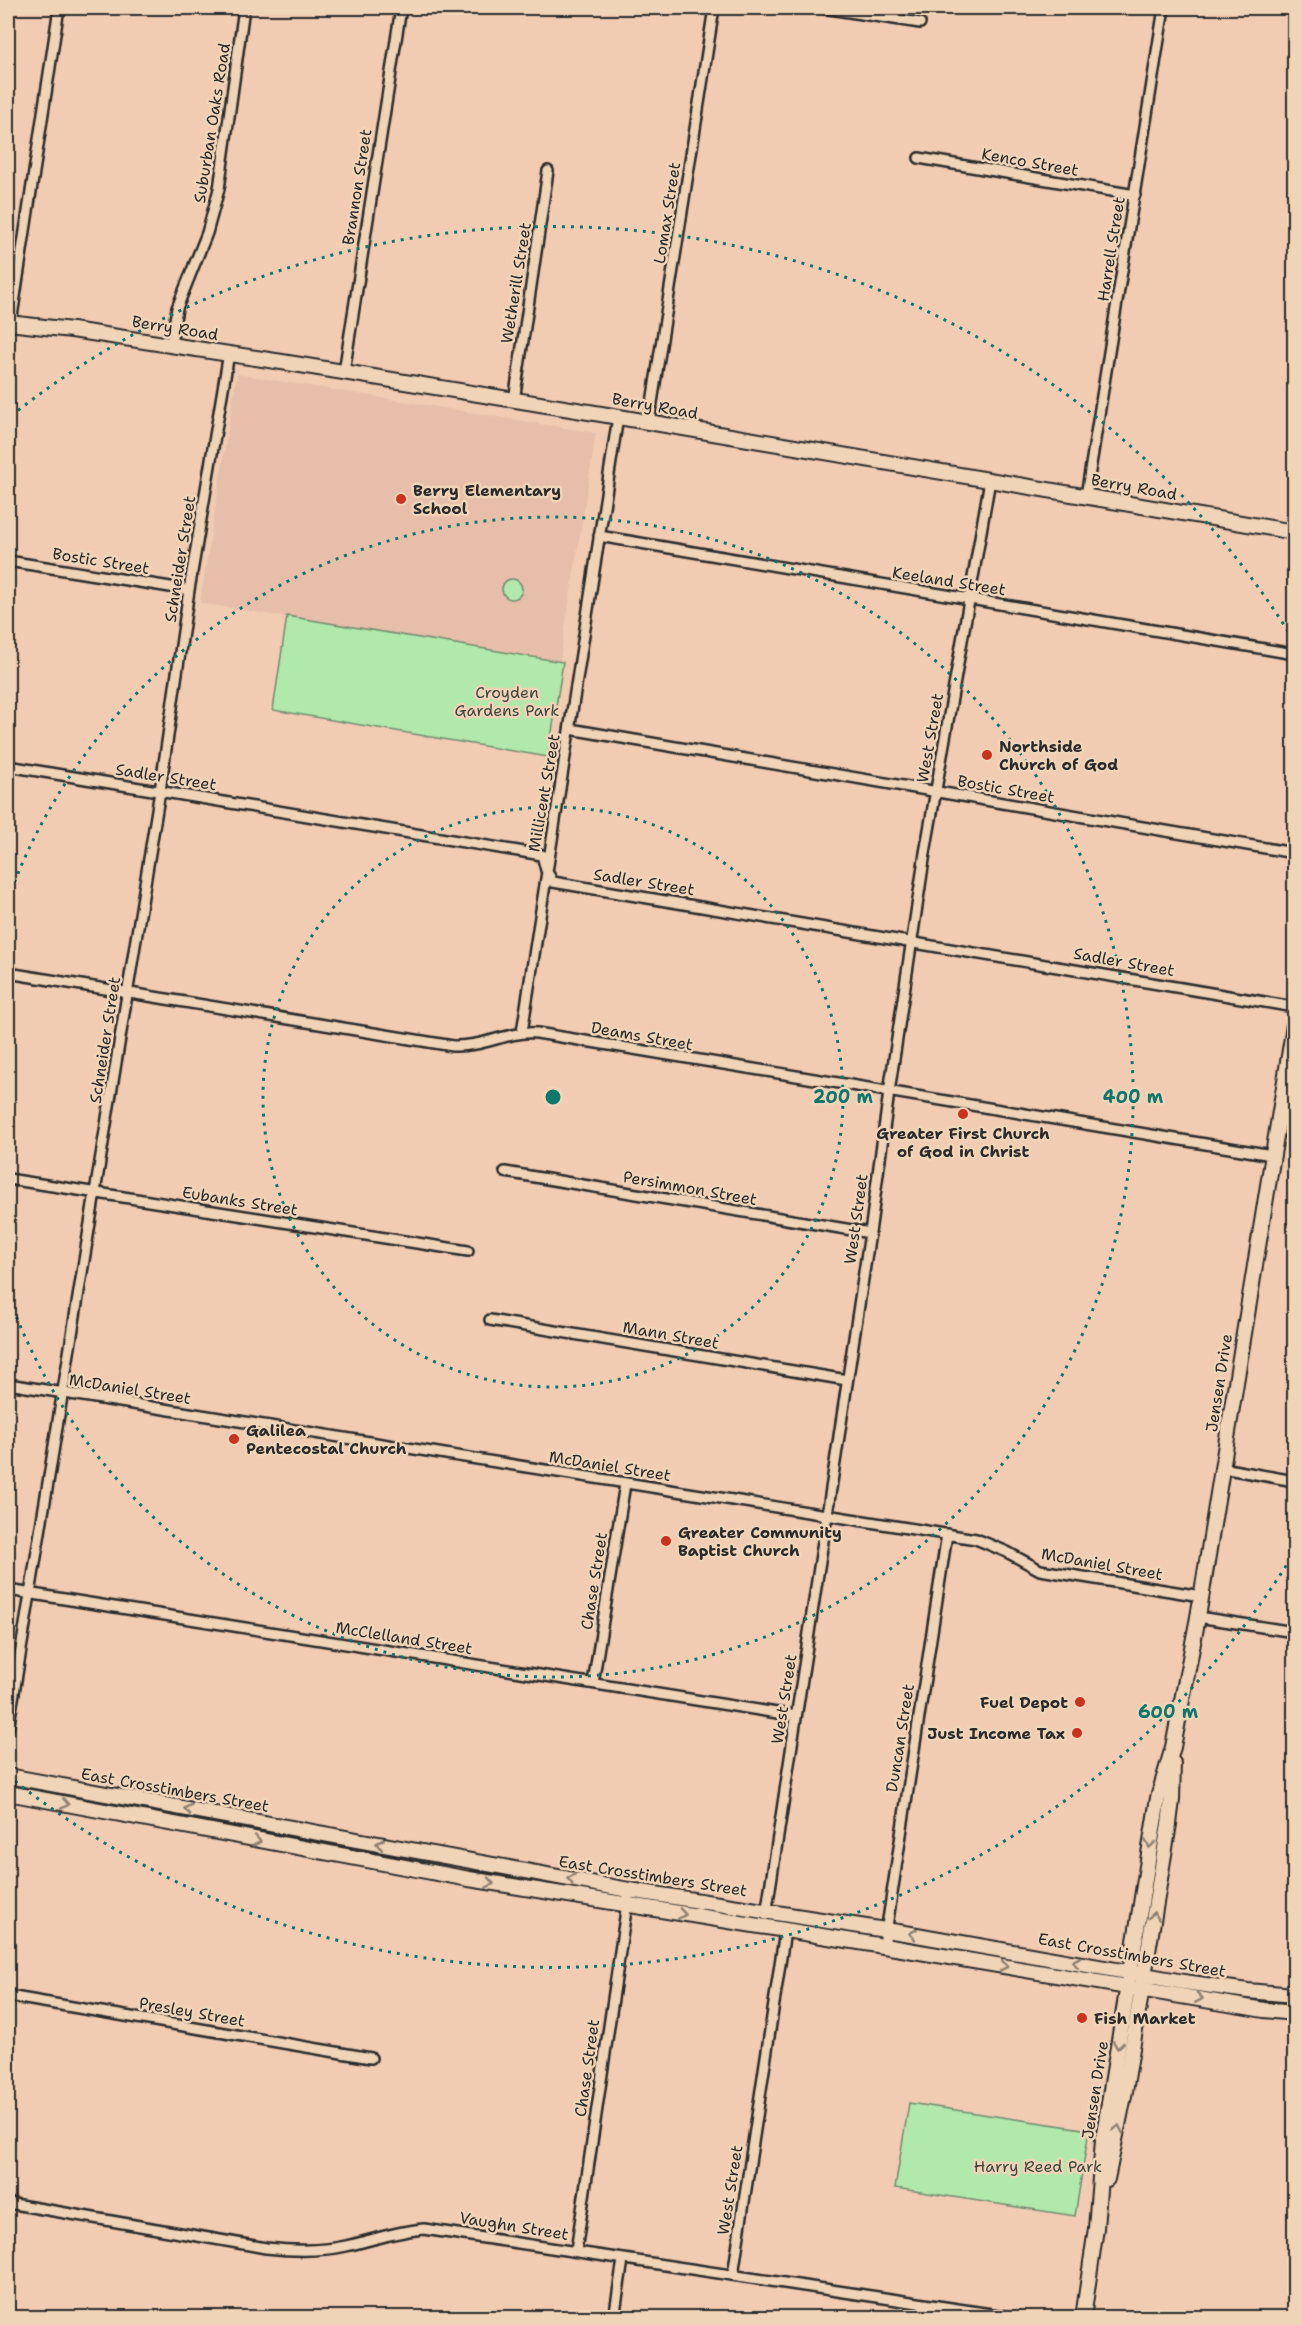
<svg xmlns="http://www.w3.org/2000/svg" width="1302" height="2325" font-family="'Shantell Sans',sans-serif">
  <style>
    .built { fill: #e6bea9 }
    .green { fill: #b1e8ab; stroke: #6e8a6b; stroke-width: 1.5 }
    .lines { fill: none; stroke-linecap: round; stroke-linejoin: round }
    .street-casing { stroke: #2b2b2b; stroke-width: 14 }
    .secondary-casing { stroke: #2b2b2b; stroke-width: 18 }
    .street { stroke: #f0d4b7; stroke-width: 9 }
    .secondary { stroke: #f0d4b7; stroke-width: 14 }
    .oneway { stroke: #8e8071 }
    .ring { fill: none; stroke: #0f766e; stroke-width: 3; stroke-dasharray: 3 6 }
    .poi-dot { fill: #c8321e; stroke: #f0d4b7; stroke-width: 2 }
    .labels { text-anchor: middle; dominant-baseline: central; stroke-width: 5; stroke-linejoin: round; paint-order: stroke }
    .street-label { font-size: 16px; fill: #2b2b2b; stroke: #f0d4b7 }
    .poi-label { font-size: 16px; font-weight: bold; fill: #2b2b2b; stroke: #f0d4b7; text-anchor: start }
    .park-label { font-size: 16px; fill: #3f473e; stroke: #f0d4b7 }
    .centre { fill: #0f766e; stroke: #f0d4b7; stroke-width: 3 }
    .ring-label { font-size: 18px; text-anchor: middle; font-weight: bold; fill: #0f766e; stroke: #f0d4b7; stroke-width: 5; stroke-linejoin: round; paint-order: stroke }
  </style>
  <rect width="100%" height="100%" fill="#f1ccb3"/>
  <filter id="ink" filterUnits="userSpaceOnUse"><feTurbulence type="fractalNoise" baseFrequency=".0167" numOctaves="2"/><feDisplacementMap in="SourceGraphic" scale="12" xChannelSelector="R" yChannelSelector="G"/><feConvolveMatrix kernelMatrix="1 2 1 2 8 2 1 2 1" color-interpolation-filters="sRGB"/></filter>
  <g filter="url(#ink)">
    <path class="built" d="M237 374 596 433 560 659 563 662 200 603Z"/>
    <path class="green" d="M502 589a10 10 0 1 1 20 0a10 10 0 1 1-20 0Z
      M287 616 563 662 548 757 273 710Z
      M909 2103 1089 2130 1075 2216 895 2188Z"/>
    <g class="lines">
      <defs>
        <path id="street" d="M823 8 920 23
          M919 158 1135 195
          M11 323 59 8
          M171 344 177 308 207 233 219 189 244 8
          M344 372 401 8
          M514 401 548 171
          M649 422 714 8
          M1086 496 1164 8
          M599 536 1294 654
          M8 561 189 590
          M570 729 1294 853
          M8 766 542 855 546 870 553 882 1294 1007
          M8 973 453 1046C485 1047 507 1031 537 1033L1272 1155
          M522 1032 618 417
          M505 1172 870 1233
          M8 1179 468 1251
          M490 1320 847 1380
          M8 1384 976 1539 1007 1552 1040 1570 1201 1596
          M1222 1468 1294 1481
          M8 1590 796 1716
          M1198 1617 1294 1632
          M593 1683 625 1484
          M8 1730 160 791 189 590 229 353
          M766 1915 870 1233 889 1092 925 853 990 480
          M884 1946 947 1534
          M8 1996 371 2058
          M8 2203 266 2248C293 2251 319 2252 346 2246 373 2240 397 2231 424 2229L1018 2318
          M576 2251 629 1890
          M733 2275 785 1931
          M614 2318 623 2260"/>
        <path id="secondary" d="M8 323 72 330 282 362 601 414 1294 532
          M8 1776 629 1890 911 1934 1184 1982 1248 1991 1294 1995
          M8 1793 469 1879 896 1948 1264 2010 1294 2013
          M1107 2179 1125 2091 1169 1824 1172 1800 1173 1763
          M1083 2318 1096 2228 1103 2140 1158 1798 1173 1747 1198 1617 1294 1025"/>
      </defs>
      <use href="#street" class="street-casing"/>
      <use href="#secondary" class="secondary-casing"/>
      <use href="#street" class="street"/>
      <use href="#secondary" class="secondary"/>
    </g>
    <defs><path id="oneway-chevron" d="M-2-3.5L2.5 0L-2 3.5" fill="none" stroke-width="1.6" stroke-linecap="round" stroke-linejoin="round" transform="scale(1.5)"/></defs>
    <g class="oneway">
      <use href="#oneway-chevron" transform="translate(65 1804) rotate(11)"/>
      <use href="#oneway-chevron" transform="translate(188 1809) rotate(-170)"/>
      <use href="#oneway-chevron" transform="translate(257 1841) rotate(11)"/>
      <use href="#oneway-chevron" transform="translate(380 1844) rotate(-170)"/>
      <use href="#oneway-chevron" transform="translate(1150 1844) rotate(99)"/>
      <use href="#oneway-chevron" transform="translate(571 1879) rotate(-170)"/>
      <use href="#oneway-chevron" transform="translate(490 1883) rotate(9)"/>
      <use href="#oneway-chevron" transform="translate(682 1914) rotate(9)"/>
      <use href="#oneway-chevron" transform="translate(1154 1916) rotate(-81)"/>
      <use href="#oneway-chevron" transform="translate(913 1934) rotate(-171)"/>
      <use href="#oneway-chevron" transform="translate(1076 1962) rotate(-170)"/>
      <use href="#oneway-chevron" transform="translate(1004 1966) rotate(10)"/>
      <use href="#oneway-chevron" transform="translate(1199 1998) rotate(9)"/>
      <use href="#oneway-chevron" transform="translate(1118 2045) rotate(99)"/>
      <use href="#oneway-chevron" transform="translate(1118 2129) rotate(-79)"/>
    </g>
  </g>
  <g class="ring">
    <circle cx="553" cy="1097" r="290"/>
    <path d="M8 899A580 580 0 1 1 8 1295"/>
    <path d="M1291 1558A870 870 0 0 1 11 1778M11 416A870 870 0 0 1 1291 636"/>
  </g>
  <g class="poi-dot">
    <circle cx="401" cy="499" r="6"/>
    <circle cx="987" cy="755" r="6"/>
    <circle cx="963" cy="1114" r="6"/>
    <circle cx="234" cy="1439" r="6"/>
    <circle cx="666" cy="1541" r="6"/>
    <circle cx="1080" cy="1702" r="6"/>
    <circle cx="1077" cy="1733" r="6"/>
    <circle cx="1082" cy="2018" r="6"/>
  </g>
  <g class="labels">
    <g class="street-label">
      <text transform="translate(212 123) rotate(-81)">Suburban Oaks Road</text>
      <text transform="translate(1030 162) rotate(10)">Kenco Street</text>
      <text transform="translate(357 187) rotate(-81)">Brannon Street</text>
      <text transform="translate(667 213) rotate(-81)">Lomax Street</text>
      <text transform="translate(1111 249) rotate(-81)">Harrell Street</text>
      <text transform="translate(516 283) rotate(-81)">Wetherill Street</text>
      <text transform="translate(175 328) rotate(9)">Berry Road</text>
      <text transform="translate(655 406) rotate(10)">Berry Road</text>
      <text transform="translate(1134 487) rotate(10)">Berry Road</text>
      <text transform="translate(180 559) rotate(-81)">Schneider Street</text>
      <text transform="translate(101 561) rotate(9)">Bostic Street</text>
      <text transform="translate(949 581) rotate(9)">Keeland Street</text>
      <text transform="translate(930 738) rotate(-80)">West Street</text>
      <text transform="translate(166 777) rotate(9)">Sadler Street</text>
      <text transform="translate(1006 789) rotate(10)">Bostic Street</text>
      <text transform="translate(544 793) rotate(-80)">Millicent Street</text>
      <text transform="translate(644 882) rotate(9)">Sadler Street</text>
      <text transform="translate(1124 962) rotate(10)">Sadler Street</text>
      <text transform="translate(642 1036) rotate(10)">Deams Street</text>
      <text transform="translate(105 1040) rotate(-81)">Schneider Street</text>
      <text transform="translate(690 1188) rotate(10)">Persimmon Street</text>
      <text transform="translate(240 1201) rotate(9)">Eubanks Street</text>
      <text transform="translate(856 1219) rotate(-82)">West Street</text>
      <text transform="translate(671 1335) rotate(10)">Mann Street</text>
      <text transform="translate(1219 1383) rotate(-81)">Jensen Drive</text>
      <text transform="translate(130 1389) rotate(9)">McDaniel Street</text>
      <text transform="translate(610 1466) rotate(9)">McDaniel Street</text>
      <text transform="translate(1102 1564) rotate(10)">McDaniel Street</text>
      <text transform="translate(594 1581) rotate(-81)">Chase Street</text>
      <text transform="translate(404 1638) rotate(9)">McClelland Street</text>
      <text transform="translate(784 1699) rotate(-81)">West Street</text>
      <text transform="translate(900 1738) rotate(-81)">Duncan Street</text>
      <text transform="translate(175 1790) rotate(10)">East Crosstimbers Street</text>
      <text transform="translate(653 1876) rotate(9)">East Crosstimbers Street</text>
      <text transform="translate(1132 1955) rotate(10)">East Crosstimbers Street</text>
      <text transform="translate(192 2012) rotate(10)">Presley Street</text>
      <text transform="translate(587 2068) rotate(-82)">Chase Street</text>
      <text transform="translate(1095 2090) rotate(-81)">Jensen Drive</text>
      <text transform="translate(730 2190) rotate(-81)">West Street</text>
      <text transform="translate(514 2226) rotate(9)">Vaughn Street</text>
    </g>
    <g class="poi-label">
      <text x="413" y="490">Berry Elementary<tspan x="413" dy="18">School</tspan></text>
      <text x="999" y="746">Northside<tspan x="999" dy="18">Church of God</tspan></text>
      <text x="963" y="1133" text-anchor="middle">Greater First Church<tspan x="963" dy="18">of God in Christ</tspan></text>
      <text x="246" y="1430">Galilea<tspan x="246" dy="18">Pentecostal Church</tspan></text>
      <text x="678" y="1532">Greater Community<tspan x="678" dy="18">Baptist Church</tspan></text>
      <text x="1068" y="1702" text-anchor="end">Fuel Depot</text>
      <text x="1065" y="1733" text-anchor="end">Just Income Tax</text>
      <text x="1094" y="2018">Fish Market</text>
    </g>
    <g class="park-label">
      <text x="507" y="692">Croyden<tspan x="507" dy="18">Gardens Park</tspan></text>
      <text x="1038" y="2166">Harry Reed Park</text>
    </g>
  </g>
  <circle cx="553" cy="1097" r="9" class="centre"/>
  <g class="ring-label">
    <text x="843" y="1103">200 m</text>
    <text x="1133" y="1103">400 m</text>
    <text x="1168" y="1718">600 m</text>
  </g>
  <rect width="1302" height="2325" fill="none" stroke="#f0d4b7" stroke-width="30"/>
  <rect x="15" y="15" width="1272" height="2295" fill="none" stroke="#2b2b2b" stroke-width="2" filter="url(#ink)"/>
</svg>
